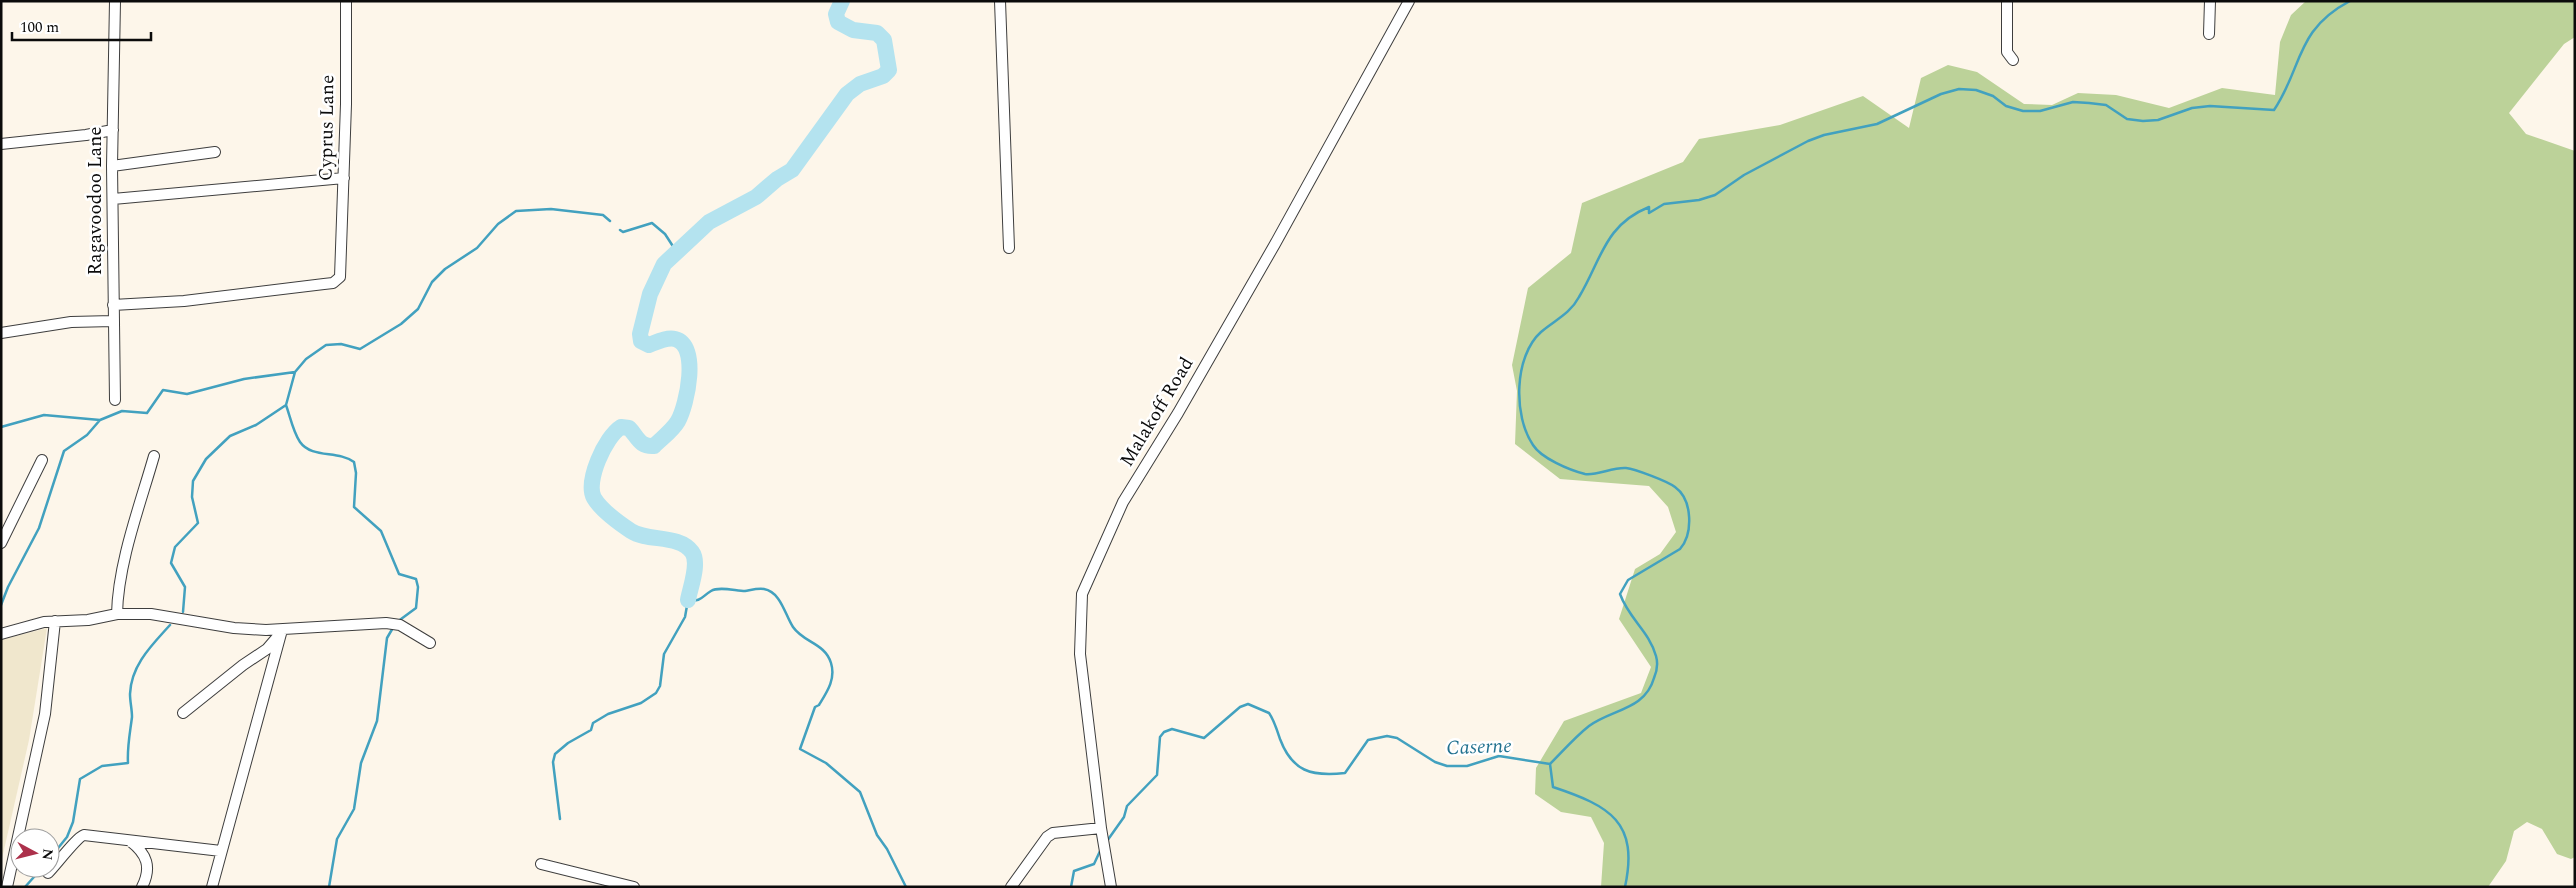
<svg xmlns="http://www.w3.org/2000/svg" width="2576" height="888" font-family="Spectral,serif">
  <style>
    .farmland { fill: #f0e7cd }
    .forest { fill: #bcd299 }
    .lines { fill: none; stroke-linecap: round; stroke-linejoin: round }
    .stream { stroke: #42a1bf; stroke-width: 2.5 }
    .river { stroke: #b4e3ef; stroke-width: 16 }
    .street-casing { stroke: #3e3e3e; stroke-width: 12 }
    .street { stroke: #fff; stroke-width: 10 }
    .labels { text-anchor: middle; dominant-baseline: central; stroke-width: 5; stroke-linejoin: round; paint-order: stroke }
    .street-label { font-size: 19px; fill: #0b0b0b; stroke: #fff }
    .water-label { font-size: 20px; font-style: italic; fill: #21718f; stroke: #fff }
  </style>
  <rect width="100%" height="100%" fill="#fdf6ea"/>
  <path class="farmland" d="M47 628 29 740 1 863V640Z"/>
  <path class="forest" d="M2306 1H2575V37L2564 44 2509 113 2526 134 2575 151V857L2571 859 2557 854 2542 829 2527 822 2514 831 2506 861 2488 887H1601L1604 843 1591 817 1561 812 1535 794 1536 768 1564 721 1641 693 1651 667 1619 619 1635 569 1660 554 1676 532 1668 507 1649 486 1560 479 1515 444 1517 391 1512 365 1528 288 1571 253 1582 203 1683 162 1699 139 1780 125 1863 96 1909 128 1921 78 1948 65 1977 72 2024 104 2052 105 2078 93 2116 95 2169 108 2222 88 2275 95 2280 42 2291 15Z"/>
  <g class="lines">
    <path class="stream" d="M620 230 623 232 652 223 665 234 676 251
      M286 405C290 416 293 432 300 442 312 459 338 450 354 462L356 473 354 507 381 531 399 574 416 579 418 587 416 608 397 622
      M1 427 44 415 100 420
      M1 605 8 587 39 528 64 451 87 435 100 420 122 411 147 413 163 390 187 394 244 379 295 372
      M183 612 185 587 171 563 175 547 198 523 192 497 193 481 206 459 230 436 256 425 286 405 295 372 306 359 326 345 341 344 360 349 401 324 418 309 432 282 445 269 477 248 498 224 516 211 551 209 603 215 610 221
      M560 819 553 762 555 754 568 743 591 730 593 723 608 714 641 703 656 693 660 686 664 654 685 617 688 600C702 602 701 597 711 591 719 586 736 591 745 591 751 590 758 588 764 589 781 592 785 615 793 627 804 643 825 643 831 663 836 679 827 692 819 705L815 707 800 749 826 763 860 792 877 835 887 849 906 887
      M1107 841 1124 817 1127 806 1157 775 1160 737 1164 732 1172 729 1204 738 1240 707 1248 704 1269 713C1274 720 1277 730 1280 739 1292 771 1311 777 1345 773L1368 740 1387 736 1397 738 1435 762 1447 766H1467L1499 756 1550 764
      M50 858 67 837 73 822 80 779 102 766 128 763C127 747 130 733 132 717 132 709 130 702 130 694 131 665 152 645 170 625
      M25 887 42 868
      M329 887 337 839 354 809 361 763 377 721 387 638 394 626
      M1071 887 1074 871 1094 864 1101 849
      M1625 887C1639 822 1610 806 1553 787L1550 764C1563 751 1575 737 1589 726 1612 709 1645 710 1654 678 1657 671 1658 663 1656 656 1649 631 1629 619 1620 594L1628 580 1680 549C1693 534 1693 500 1675 487 1667 481 1635 469 1626 468 1613 467 1596 476 1585 474 1569 470 1541 458 1533 445 1513 416 1514 356 1541 332 1555 320 1570 314 1579 297 1601 261 1604 225 1649 207V213L1664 204 1699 200 1715 195 1744 175 1808 141 1824 135 1877 124 1941 94 1959 89 1976 90 1993 96 2006 106 2023 111H2040L2073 102 2089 103 2106 105 2127 119 2143 121 2158 120 2192 108 2210 106 2274 110C2303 67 2295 30 2350 1"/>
    <path class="river" d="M688 600C690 588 700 563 692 552 679 534 648 542 631 531 619 523 601 510 594 498 585 482 605 437 621 427L629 428C638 437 639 447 654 446 662 438 673 430 678 421 687 405 700 345 675 339 667 337 657 342 649 345L641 341 640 334 650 294 664 264 709 222 756 197 777 179 792 170 847 94 860 84 883 76 889 70 884 40 877 33 853 30 838 22 836 14 842 1"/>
    <defs>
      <path id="street" d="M115 1 112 166 115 400
        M1000 1 1009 248
        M2007 1V52L2013 60
        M2209 34 2210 1
        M1 144 86 135 113 130
        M112 166 215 152
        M113 199 344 178
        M113 305 184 301 324 284 333 283 340 277 346 104V1
        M1 333 71 322 113 321
        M1 543 42 460
        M117 614C118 563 140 505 154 456
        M1 634 44 622 88 620 117 614H151L234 628 266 630 386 623 400 625 430 643
        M183 713 243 665 267 649 279 635
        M130 841C147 854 152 867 142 887
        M541 864 634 887
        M48 873C56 865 77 837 84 835L221 851
        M7 887 45 714 55 621
        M212 887 282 630
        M1011 887 1047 837 1053 833 1101 828
        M1111 887 1101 828 1080 654 1082 594 1123 502 1178 413 1275 244 1409 1"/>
    </defs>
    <use href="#street" class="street-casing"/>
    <use href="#street" class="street"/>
  </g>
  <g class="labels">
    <g class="street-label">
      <text transform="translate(327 128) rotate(-89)">Cyprus Lane</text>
      <text transform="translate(95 201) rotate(-90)">Ragavoodoo Lane</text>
      <text transform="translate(1157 412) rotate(-59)">Malakoff Road</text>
    </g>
    <g class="water-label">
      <text transform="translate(1479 747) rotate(-2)">Caserne</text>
    </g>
  </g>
  <rect width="2576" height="888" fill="none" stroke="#0b0b0b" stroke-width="5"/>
  <g transform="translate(35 853) rotate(97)"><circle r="24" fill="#ffffff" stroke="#9d9d9d"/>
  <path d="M0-4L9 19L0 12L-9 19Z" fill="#ac314b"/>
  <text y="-8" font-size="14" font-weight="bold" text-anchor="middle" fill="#0b0b0b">N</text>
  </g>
  <path d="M12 32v8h139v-8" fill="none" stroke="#0b0b0b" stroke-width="2.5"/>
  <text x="20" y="32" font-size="15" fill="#0b0b0b" stroke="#ffffff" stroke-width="4" paint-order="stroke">100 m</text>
</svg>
